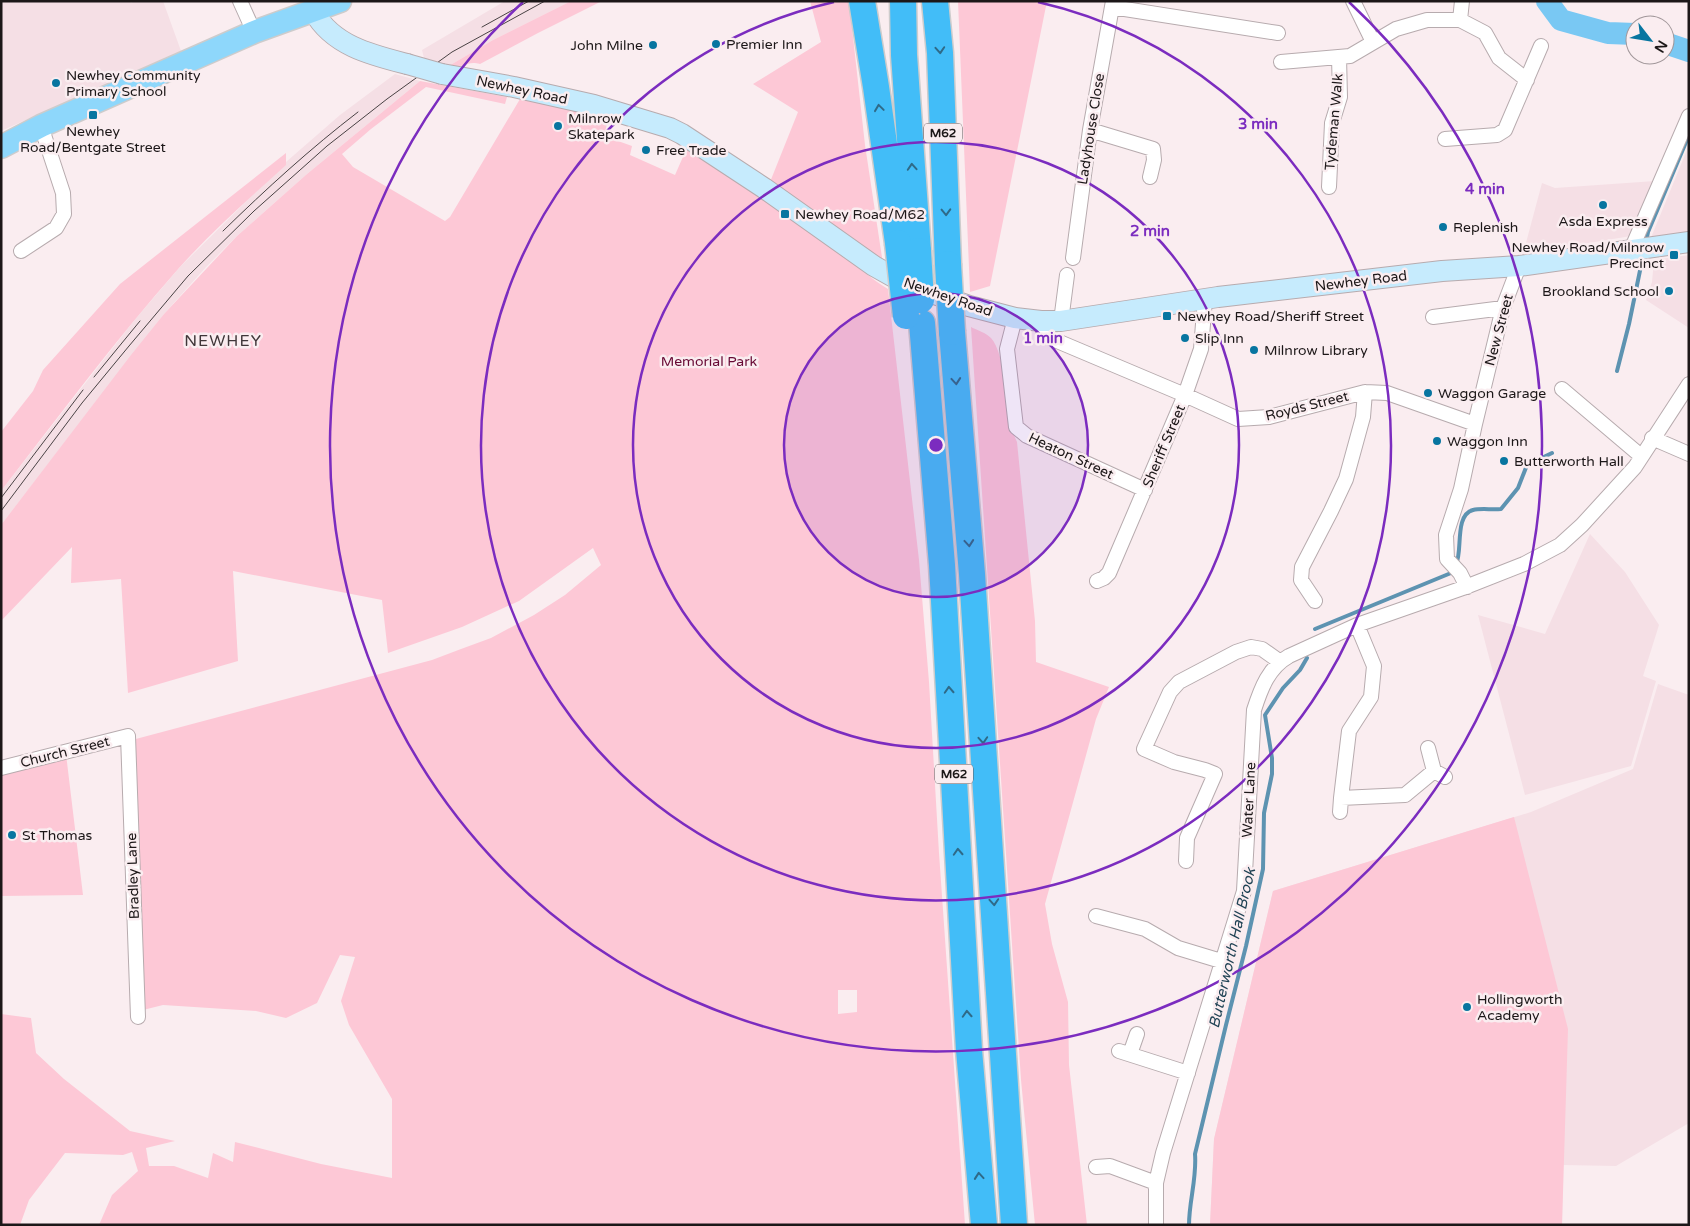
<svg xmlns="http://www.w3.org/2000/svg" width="1690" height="1226" font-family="'Varela Round',sans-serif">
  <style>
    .built { fill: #f5dfe5 }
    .green { fill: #fdc8d6; fill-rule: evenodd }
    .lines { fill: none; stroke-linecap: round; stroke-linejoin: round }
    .stream { stroke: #5d93b1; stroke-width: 4 }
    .river { stroke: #79c8f3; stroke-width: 22 }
    .street-casing { stroke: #b7abae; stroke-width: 16 }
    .secondary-casing { stroke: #b7abae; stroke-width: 22 }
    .primary-casing { stroke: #cdcccc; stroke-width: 25 }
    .highway-casing { stroke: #cdcccc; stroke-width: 29 }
    .street { stroke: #fff; stroke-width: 14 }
    .secondary { stroke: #c6ebfd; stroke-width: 20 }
    .primary { stroke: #8ed7fb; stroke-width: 22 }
    .highway { stroke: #42bdf8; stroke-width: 26 }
    .tram { stroke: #494244; stroke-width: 1 }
    .secondary-bridge-casing { stroke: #b7abae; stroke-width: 22; stroke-linecap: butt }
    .highway-bridge-casing { stroke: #cdcccc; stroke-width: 29; stroke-linecap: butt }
    .secondary-bridge { stroke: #c6ebfd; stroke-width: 20 }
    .highway-bridge { stroke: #42bdf8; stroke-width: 26 }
    .oneway { stroke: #2f6a88 }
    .ring { fill: none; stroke: #7b2cbf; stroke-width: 2.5 }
    .poi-dot { fill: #0775a0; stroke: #faedf0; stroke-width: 2 }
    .labels { text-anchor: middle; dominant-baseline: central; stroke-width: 5; stroke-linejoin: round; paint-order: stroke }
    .shield { fill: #faedf0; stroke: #5f5759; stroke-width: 1 }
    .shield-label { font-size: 12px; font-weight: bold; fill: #1c1718 }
    .poi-label { font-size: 14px; fill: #1c1718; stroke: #faedf0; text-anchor: start }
    .street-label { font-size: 14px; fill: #1c1718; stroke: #faedf0 }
    .park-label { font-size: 14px; fill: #670934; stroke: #faedf0 }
    .water-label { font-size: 15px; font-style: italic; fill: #1f4254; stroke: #faedf0 }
    .quarter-label { font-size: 16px; letter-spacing: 1px; fill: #403639; stroke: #faedf0 }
    .centre { fill: #7b2cbf; stroke: #faedf0; stroke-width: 2.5 }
    .ring-label { font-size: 15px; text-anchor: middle; font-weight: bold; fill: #7b2cbf; stroke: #faedf0; stroke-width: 5; stroke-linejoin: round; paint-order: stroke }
  </style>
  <rect width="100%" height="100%" fill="#faedf0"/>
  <path class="built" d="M1 1H130L131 3 134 1H163L181 51 1 131Z
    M505 1H571L493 40 447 67 424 58 422 50Z
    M395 74 420 81 307 174 237 236 206 267 164 314 1 525V491L133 322 180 267 286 162 340 115Z
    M1689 145V235L1650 240Z
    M1655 181 1631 236 1523 254 1542 183 1555 188Z
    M1689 255V328L1646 300 1652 282 1654 260Z
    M1590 534 1625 572 1659 625 1643 676 1656 681 1631 766 1525 795 1478 615 1545 634Z
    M1658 684 1689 695V1123L1616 1166 1563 1165 1562 1225H1210L1214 1139 1273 891 1531 812 1633 769Z"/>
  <path class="green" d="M571 1H602L538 33 480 64C465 60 463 70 447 67L493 40Z
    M810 1H849L865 145 883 264 770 182 798 112 753 84 821 42Z
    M958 1H1047L990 286 970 292Z
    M420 81 507 97 505 104 426 87 371 129 342 154 353 167 445 221 450 217 520 99 580 111 608 120 604 136 632 146 630 155 675 175 686 150C738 182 789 217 839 252 855 264 871 279 888 289L919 560 929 682 939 853 965 1225H99L112 1195 138 1171 132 1152 123 1155 65 1153 29 1200 20 1225H1V1014L31 1018 36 1053 64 1079 130 1131 175 1141 146 1148 149 1166H174L208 1178 213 1153 233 1162 235 1142 321 1164 392 1178V1099L349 1025 341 1001 355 957 340 955 317 1003 286 1018 256 1011 163 1005 143 1010 132 740 432 660 461 649 491 638 534 615 565 595 601 565 593 548 519 601 462 627 388 653 382 600 233 571 238 661 128 693 121 579 71 583 72 547 1 621V525L131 355 164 314 237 236 307 174ZM838 990H857V1012L838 1014Z
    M286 153V165C250 198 212 231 179 268 116 339 59 416 1 491V432L33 391 43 370 120 284Z
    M971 327C977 330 986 333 991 338 1005 353 1009 412 1013 433L1017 442 1035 621 1036 662 1109 687 1096 719 1045 904 1052 944 1068 1002 1069 1065 1087 1225H1035L1021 1080Z
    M66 754 83 895 1 896V770Z
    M1514 817 1568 1029 1562 1225H1210L1214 1139 1273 891Z"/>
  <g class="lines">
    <path class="stream" d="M1646 242 1648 232 1689 135
      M1617 371 1629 324 1643 256
      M1456 564C1463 552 1454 515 1473 510 1481 508 1492 510 1501 509L1518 488 1527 465 1552 453
      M1315 629 1451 573 1452 570
      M1189 1225C1189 1201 1197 1178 1195 1154L1226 1025 1246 946 1263 869 1264 813 1272 774V758L1265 715 1283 688 1300 670 1307 658"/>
    <path class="river" d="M1547 1 1561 20 1608 33 1635 34
      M1665 43 1689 51"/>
    <defs>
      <path id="street" d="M240 1 254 32
        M1353 1 1373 42
        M1112 7 1278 33
        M1460 20 1462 1
        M1281 62 1350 56 1396 29 1427 20H1460L1485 33 1499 58 1527 80
        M1090 130 1153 149 1154 160 1150 177
        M1445 139 1497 135 1505 130 1541 46
        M1329 187 1332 123 1340 97 1339 57
        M1631 250 1689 116
        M21 251 56 228 64 214 63 193 41 126
        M1073 258 1090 130 1113 1
        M1433 317 1503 308
        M1015 318 1007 349 1016 427 1027 436 1145 490
        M1041 321 1043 330 1050 338 1185 395 1238 419 1269 417 1365 392 1387 393 1475 424
        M1061 321 1067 275
        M1562 389 1641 456
        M1652 438 1689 454
        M1097 581 1104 578 1109 573 1185 395 1201 349 1205 299
        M1467 587 1460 573 1447 559 1446 535 1461 489 1475 424 1503 308 1519 266
        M1315 601 1301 580 1302 567 1331 511 1346 479 1363 417 1365 392
        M1357 625 1374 666 1371 697 1349 731 1341 798 1405 795 1434 771 1428 748
        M1 768 128 736 138 1017
        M1434 771 1445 777
        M1340 812 1341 798
        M1186 861 1187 838 1215 774 1205 770 1174 762 1144 749 1170 692 1179 682 1236 652 1251 647 1262 649 1279 661
        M1096 916 1145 929 1178 948 1221 961
        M1119 1051 1188 1073
        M1130 1054 1137 1034
        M1096 1167 1110 1166 1156 1183
        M1156 1225V1183L1163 1153 1244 891 1254 710C1261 688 1269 667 1289 656L1357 625 1463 588 1524 564 1560 545 1582 525 1635 467 1689 384"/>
      <path id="secondary" d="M314 12C333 46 372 55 407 64
        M442 74 514 87 594 105 670 128 682 134 764 188 874 266 906 284 969 306 1015 318 1041 321H1061L1218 297 1442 271 1519 266 1689 242"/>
      <path id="primary" d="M1 147 41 126 254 32 340 1"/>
      <path id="highway" d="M862 1 876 87 898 243
        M903 1 904 55 918 251
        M935 1 940 53 948 264
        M922 323 942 565 969 1050 984 1225
        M952 332 972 574 1014 1225"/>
    </defs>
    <use href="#street" class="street-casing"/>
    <use href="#secondary" class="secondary-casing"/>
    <use href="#primary" class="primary-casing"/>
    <use href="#highway" class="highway-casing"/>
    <use href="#street" class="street"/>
    <use href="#secondary" class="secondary"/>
    <use href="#primary" class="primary"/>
    <use href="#highway" class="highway"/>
    <path class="tram" d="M482 27 529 1
      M223 231C266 189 311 148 358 112
      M94 377 140 321
      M1 498 83 390
      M1 511 82 403 129 346 188 276 254 211 327 146 387 99 452 52 545 1"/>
    <defs>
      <path id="secondary-bridge" d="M407 64 442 74"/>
      <path id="highway-bridge" d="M898 243 906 316
        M918 251 921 300
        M948 264 952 332"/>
    </defs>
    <use href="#secondary-bridge" class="secondary-bridge-casing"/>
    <use href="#highway-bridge" class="highway-bridge-casing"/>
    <use href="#secondary-bridge" class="secondary-bridge"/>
    <use href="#highway-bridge" class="highway-bridge"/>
  </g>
  <defs><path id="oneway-chevron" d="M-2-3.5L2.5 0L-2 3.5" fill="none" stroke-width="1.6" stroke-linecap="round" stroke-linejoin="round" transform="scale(1.25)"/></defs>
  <g class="oneway">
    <use href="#oneway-chevron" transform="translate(940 50) rotate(86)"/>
    <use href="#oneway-chevron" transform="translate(879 108) rotate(-98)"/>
    <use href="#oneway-chevron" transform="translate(912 167) rotate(-94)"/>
    <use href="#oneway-chevron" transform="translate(946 212) rotate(88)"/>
    <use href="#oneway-chevron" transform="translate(956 381) rotate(85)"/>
    <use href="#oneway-chevron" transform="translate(969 543) rotate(85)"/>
    <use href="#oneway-chevron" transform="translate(949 690) rotate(-93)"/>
    <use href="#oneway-chevron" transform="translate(983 740) rotate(86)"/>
    <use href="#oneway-chevron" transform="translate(958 852) rotate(-93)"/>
    <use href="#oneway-chevron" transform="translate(994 902) rotate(86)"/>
    <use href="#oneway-chevron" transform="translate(967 1014) rotate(-93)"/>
    <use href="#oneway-chevron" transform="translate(979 1176) rotate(-95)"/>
  </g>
  <circle cx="936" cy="445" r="152" fill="#7b2cbf" fill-opacity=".12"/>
  <g class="ring">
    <circle cx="936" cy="445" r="152"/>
    <circle cx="936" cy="445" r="303"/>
    <path d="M1038 2A455 455 0 1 1 834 2"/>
    <path d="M1349 2A606 606 0 1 1 523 2"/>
  </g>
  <g class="poi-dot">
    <circle cx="716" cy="44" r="5"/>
    <circle cx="653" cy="45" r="5"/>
    <circle cx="56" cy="83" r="5"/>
    <rect x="88" y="110" width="10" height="10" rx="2.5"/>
    <circle cx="558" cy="126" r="5"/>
    <circle cx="646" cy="150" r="5"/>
    <circle cx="1603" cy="205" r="5"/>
    <rect x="780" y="209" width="10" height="10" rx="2.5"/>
    <circle cx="1443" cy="227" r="5"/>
    <rect x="1669" y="250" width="10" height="10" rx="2.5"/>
    <circle cx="1669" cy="291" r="5"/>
    <rect x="1162" y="311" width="10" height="10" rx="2.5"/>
    <circle cx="1185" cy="338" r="5"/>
    <circle cx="1254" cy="350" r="5"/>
    <circle cx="1428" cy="393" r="5"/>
    <circle cx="1437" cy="441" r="5"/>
    <circle cx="1504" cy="461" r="5"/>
    <circle cx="12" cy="835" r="5"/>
    <circle cx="1467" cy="1007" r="5"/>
  </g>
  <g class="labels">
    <g class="shield">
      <rect x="924" y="123.5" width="38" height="19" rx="4"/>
      <rect x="935" y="764.5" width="38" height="19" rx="4"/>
    </g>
    <g class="shield-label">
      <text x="943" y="133">M62</text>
      <text x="954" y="774">M62</text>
    </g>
    <g class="poi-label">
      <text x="726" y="44">Premier Inn</text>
      <text x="643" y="45" text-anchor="end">John Milne</text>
      <text x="66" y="75">Newhey Community<tspan x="66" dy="16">Primary School</tspan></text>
      <text x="568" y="118">Milnrow<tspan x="568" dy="16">Skatepark</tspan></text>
      <text x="93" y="131" text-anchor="middle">Newhey<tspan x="93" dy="16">Road/Bentgate Street</tspan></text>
      <text x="656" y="150">Free Trade</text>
      <text x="795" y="214">Newhey Road/M62</text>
      <text x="1603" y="221" text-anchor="middle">Asda Express</text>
      <text x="1453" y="227">Replenish</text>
      <text x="1664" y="247" text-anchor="end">Newhey Road/Milnrow<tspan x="1664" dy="16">Precinct</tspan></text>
      <text x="1659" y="291" text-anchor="end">Brookland School</text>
      <text x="1177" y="316">Newhey Road/Sheriff Street</text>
      <text x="1195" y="338">Slip Inn</text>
      <text x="1264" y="350">Milnrow Library</text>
      <text x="1438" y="393">Waggon Garage</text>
      <text x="1447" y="441">Waggon Inn</text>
      <text x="1514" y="461">Butterworth Hall</text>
      <text x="22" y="835">St Thomas</text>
      <text x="1477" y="999">Hollingworth<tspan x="1477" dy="16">Academy</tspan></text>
    </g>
    <g class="street-label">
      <text transform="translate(522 90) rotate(12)">Newhey Road</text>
      <text transform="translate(1334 122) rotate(-85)">Tydeman Walk</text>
      <text transform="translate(1091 129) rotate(-81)">Ladyhouse Close</text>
      <text transform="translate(1361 281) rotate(-7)">Newhey Road</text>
      <text transform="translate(948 297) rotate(19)">Newhey Road</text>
      <text transform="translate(1499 330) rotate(-75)">New Street</text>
      <text transform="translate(1307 406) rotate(-14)">Royds Street</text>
      <text transform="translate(1164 446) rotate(-67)">Sheriff Street</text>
      <text transform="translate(1071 456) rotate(25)">Heaton Street</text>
      <text transform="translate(65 752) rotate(-14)">Church Street</text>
      <text transform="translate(1249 800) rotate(-87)">Water Lane</text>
      <text transform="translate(133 876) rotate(-92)">Bradley Lane</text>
    </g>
    <g class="park-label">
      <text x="709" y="361">Memorial Park</text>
    </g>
    <g class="water-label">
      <text transform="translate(1232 948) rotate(-77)">Butterworth Hall Brook</text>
    </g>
    <g class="quarter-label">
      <text x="223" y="341">NEWHEY</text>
    </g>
  </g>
  <circle cx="936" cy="445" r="8" class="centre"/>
  <g class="ring-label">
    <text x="1258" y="129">3 min</text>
    <text x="1485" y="194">4 min</text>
    <text x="1150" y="236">2 min</text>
    <text x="1043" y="343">1 min</text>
  </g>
  <rect width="1690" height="1226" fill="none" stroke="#1c1718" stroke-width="5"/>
  <g transform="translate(1650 40) rotate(121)"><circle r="24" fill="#faedf0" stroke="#a1979a"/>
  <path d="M0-4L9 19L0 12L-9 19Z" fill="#0775a0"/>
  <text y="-8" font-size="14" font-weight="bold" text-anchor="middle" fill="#1c1718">N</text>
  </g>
</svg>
